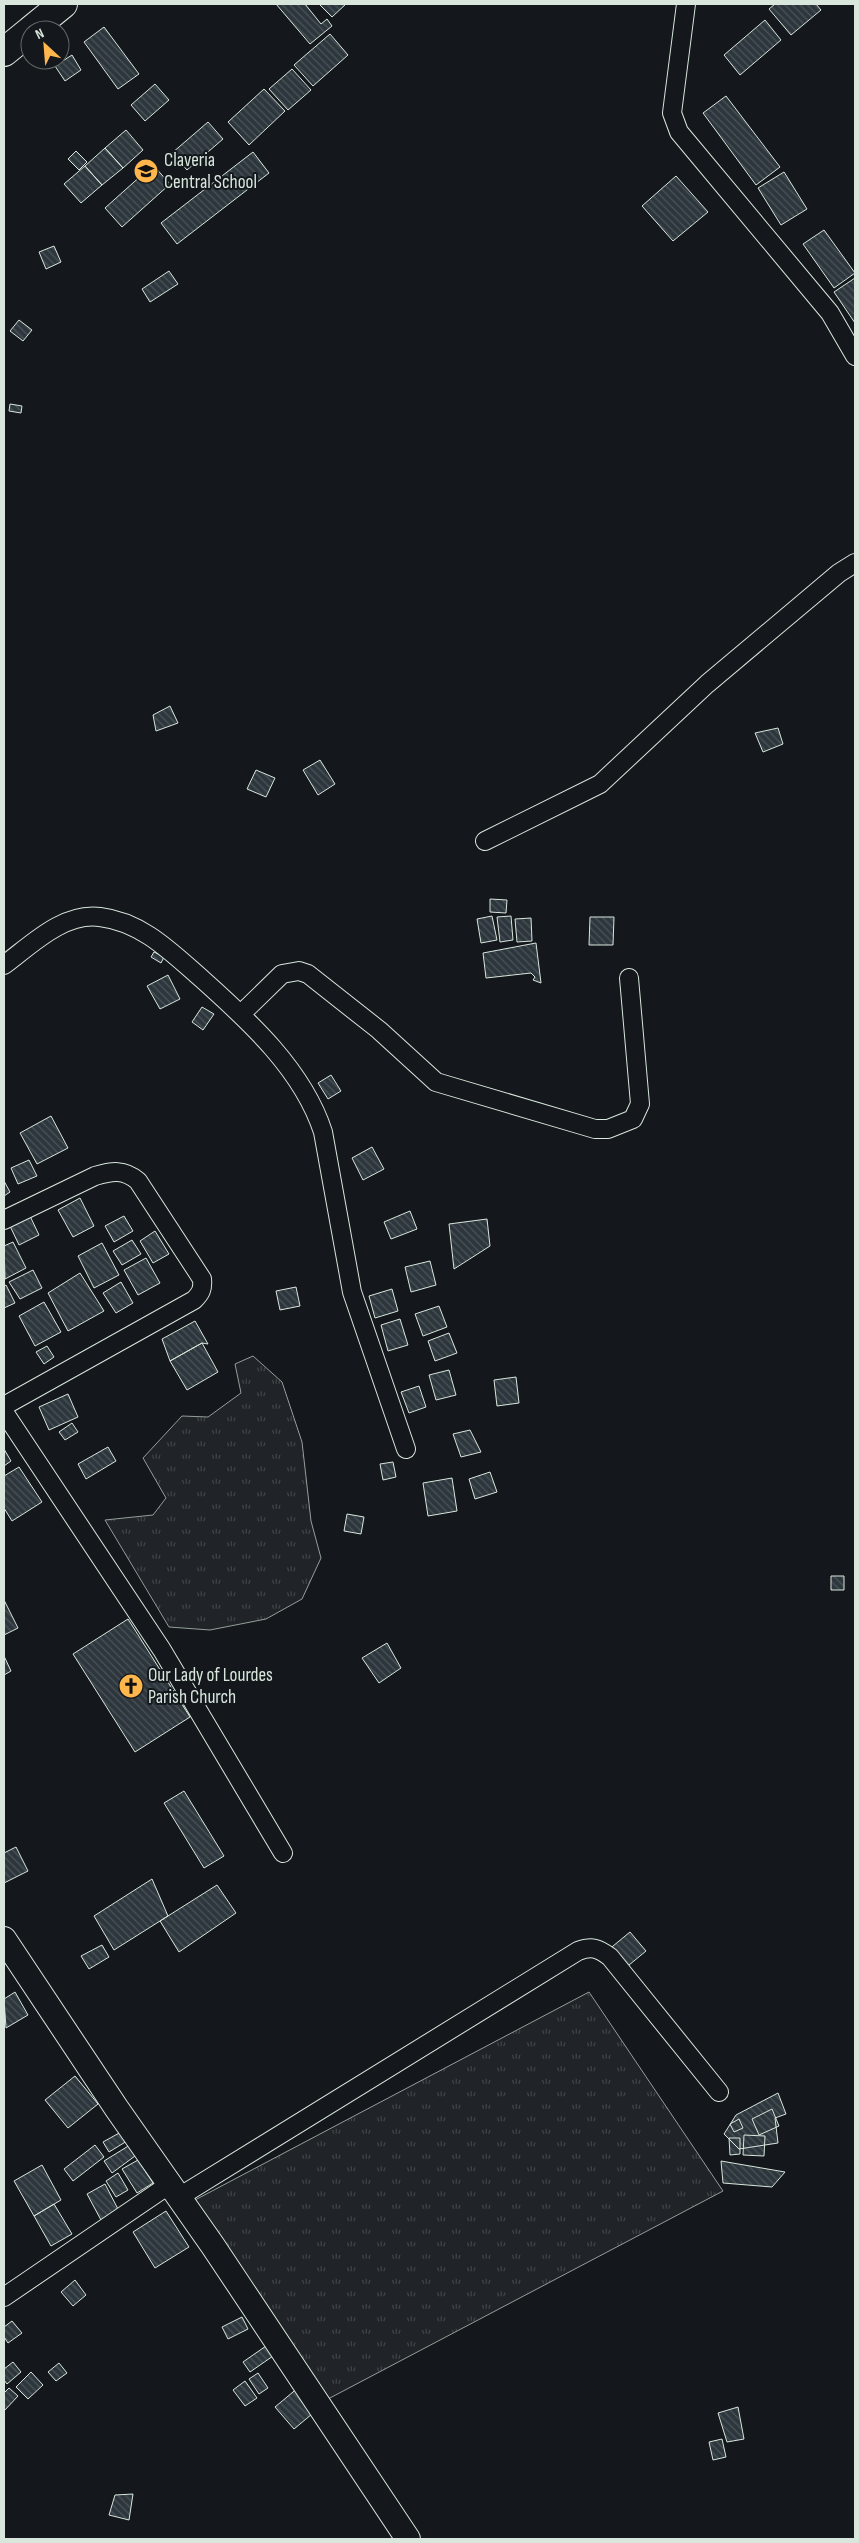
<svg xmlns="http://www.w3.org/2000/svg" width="859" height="2543" font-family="'Sofia Sans Condensed',sans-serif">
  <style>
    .grass { fill: url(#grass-tufts); stroke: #939e99 }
    .building { fill: url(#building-back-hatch); stroke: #d8e6dc }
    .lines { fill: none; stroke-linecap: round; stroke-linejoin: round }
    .street-casing { stroke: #d8e6dc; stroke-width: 20 }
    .secondary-casing { stroke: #d8e6dc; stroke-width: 26 }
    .primary-casing { stroke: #d8e6dc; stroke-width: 30 }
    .street { stroke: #14181c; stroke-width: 18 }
    .secondary { stroke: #14181c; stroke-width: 24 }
    .primary { stroke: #14181c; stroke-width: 28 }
    .labels { text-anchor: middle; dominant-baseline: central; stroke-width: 4; stroke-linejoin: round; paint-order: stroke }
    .poi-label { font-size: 19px; fill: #d8e6dc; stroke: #14181c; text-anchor: start }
  </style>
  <defs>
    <pattern id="grass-tufts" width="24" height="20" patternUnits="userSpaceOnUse" patternTransform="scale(1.25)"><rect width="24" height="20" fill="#202428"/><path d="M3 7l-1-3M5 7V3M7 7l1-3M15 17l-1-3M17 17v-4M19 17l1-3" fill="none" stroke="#404447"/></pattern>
    <pattern id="building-back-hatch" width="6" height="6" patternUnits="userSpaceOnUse" patternTransform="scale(1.25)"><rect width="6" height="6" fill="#2c363c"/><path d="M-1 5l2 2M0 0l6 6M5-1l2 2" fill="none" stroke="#4a5358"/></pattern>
  </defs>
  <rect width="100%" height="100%" fill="#14181c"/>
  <path class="grass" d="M253 1356 282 1382 302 1442 311 1521 321 1558 302 1599 266 1619 210 1630 169 1627 105 1520 153 1515 166 1498 143 1458 182 1416 208 1417 241 1393 235 1364Z
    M589 1992 723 2191 328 2399 195 2200Z"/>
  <path class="building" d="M276 4H305L321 24 327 19 332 26 310 44Z
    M319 4H346L332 17Z
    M775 4H816L821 10 791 35 769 9Z
    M765 20 781 40 740 75 724 55Z
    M104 27 139 74 118 89 84 42Z
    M330 34 348 55 313 86 294 65Z
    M72 55 81 70 65 81 55 66Z
    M292 69 311 90 288 110 269 89Z
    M155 84 169 100 145 121 131 105Z
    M264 89 285 111 249 145 228 122Z
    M726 96 780 167 756 185 703 113Z
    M208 122 223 139 187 170 172 153Z
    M126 130 143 150 123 168 105 148Z
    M105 148 123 168 102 185 85 166Z
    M76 151 87 162 79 170 68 159Z
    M253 152 269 173 177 244 161 223Z
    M153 165 170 184 122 227 105 208Z
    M85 166 102 185 81 203 64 184Z
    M784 172 807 209 781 225 758 188Z
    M676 176 708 212 673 241 642 206Z
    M824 230 855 273 834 288 803 244Z
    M54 246 61 262 46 269 39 252Z
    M169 271 178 284 150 302 142 289Z
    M855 278V323L834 292Z
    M19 320 32 330 23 341 10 331Z
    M10 404 22 406 21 413 9 411Z
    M170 706 178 723 156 731 153 715Z
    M778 728 783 744 763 752 755 733Z
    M320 760 335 784 318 795 303 770Z
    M256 770 275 778 266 797 247 789Z
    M490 899 507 900 506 913 490 912Z
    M492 916 497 940 481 943 477 919Z
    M511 916 513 940 500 942 497 917Z
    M590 917H614L613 945H589Z
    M531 918 532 941 517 942 515 919Z
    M536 943 541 983 533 980 535 977 531 973 486 978 483 953Z
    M154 952 164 957 161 963 151 957Z
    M168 975 180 999 160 1009 147 986Z
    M202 1007 214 1014 203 1030 192 1022Z
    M331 1075 341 1091 328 1099 318 1083Z
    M51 1116 68 1148 37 1164 20 1133Z
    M372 1147 384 1169 363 1180 352 1158Z
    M29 1160 37 1176 18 1184 11 1168Z
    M4 1181 10 1192 4 1196Z
    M80 1198 94 1226 73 1237 58 1210Z
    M410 1211 417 1229 391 1239 384 1222Z
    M30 1216 39 1235 19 1245 10 1226Z
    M124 1216 133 1231 114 1242 105 1226Z
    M487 1219 490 1246 454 1269 449 1224Z
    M155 1231 169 1254 153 1263 140 1241Z
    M132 1240 141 1254 122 1265 113 1251Z
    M13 1242 26 1268 5 1279 4 1246Z
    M102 1243 119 1275 94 1288 78 1256Z
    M146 1258 160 1283 138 1295 124 1270Z
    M430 1261 436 1285 411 1292 405 1267Z
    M33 1270 42 1288 20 1299 9 1282Z
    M80 1273 104 1311 68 1331 48 1293Z
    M121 1282 133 1303 116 1313 103 1293Z
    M6 1285 15 1303 4 1308V1286Z
    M296 1287 300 1306 280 1310 276 1291Z
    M392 1289 398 1311 375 1318 369 1296Z
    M44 1302 61 1332 35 1346 19 1316Z
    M439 1306 447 1327 423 1336 415 1314Z
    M400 1319 408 1345 388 1351 381 1325Z
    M195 1321 208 1344 202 1343 170 1361 162 1339Z
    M449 1333 457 1353 435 1361 428 1341Z
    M202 1343 218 1372 187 1390 170 1361Z
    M47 1346 54 1357 44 1364 36 1352Z
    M449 1370 456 1395 436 1400 429 1375Z
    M516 1377 519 1403 497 1406 494 1380Z
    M419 1386 426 1407 409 1413 401 1392Z
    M68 1394 78 1417 49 1430 39 1407Z
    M72 1423 78 1432 65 1440 59 1432Z
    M470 1430 481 1452 461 1457 453 1434Z
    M108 1447 116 1461 86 1479 78 1464Z
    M4 1449 11 1461 4 1466Z
    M393 1462 396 1477 383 1480 380 1464Z
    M19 1467 42 1502 12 1521 4 1508V1476Z
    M490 1472 497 1492 475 1499 469 1479Z
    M452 1478 457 1511 428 1516 423 1483Z
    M347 1514 364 1517 361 1534 344 1531Z
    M831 1576H844V1590H831Z
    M4 1600 18 1628 4 1635Z
    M128 1619 190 1717 135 1752 73 1654Z
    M387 1643 401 1668 379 1683 362 1658Z
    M4 1656 11 1671 4 1675Z
    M184 1791 224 1856 204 1868 164 1803Z
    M16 1847 28 1871 4 1883V1853Z
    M152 1879 168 1916 114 1950 94 1916Z
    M217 1885 236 1913 179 1952 160 1921Z
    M630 1932 646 1951 623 1970 607 1951Z
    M102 1945 109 1957 89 1969 81 1956Z
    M15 1992 28 2015 6 2028 4 1999Z
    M75 2076 98 2104 68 2128 45 2100Z
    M778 2093 786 2114 775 2118 778 2143 739 2149 724 2134 736 2115Z
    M772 2109 779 2126 759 2135 752 2119Z
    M739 2119 743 2128 734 2132 730 2124Z
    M121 2132 127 2141 109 2152 103 2142Z
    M744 2135 765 2136 764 2156 743 2155Z
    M729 2138H740V2154L730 2155Z
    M95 2145 104 2157 73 2181 64 2169Z
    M130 2145 135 2156 112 2173 104 2161Z
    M138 2160 153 2183 137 2193 122 2169Z
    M721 2161 785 2172 772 2187 723 2183Z
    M42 2165 61 2200 34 2216 14 2181Z
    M118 2173 128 2190 116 2197 106 2181Z
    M105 2184 119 2211 101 2220 87 2194Z
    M54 2204 72 2234 51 2246 34 2216Z
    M166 2211 189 2247 155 2268 133 2232Z
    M75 2280 86 2295 73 2306 61 2292Z
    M242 2317 248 2329 228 2339 222 2327Z
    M12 2321 22 2333 8 2343 4 2337V2327Z
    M266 2346 273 2356 250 2372 243 2362Z
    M13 2362 21 2372 7 2384 4 2380V2369Z
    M59 2363 67 2373 56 2381 48 2372Z
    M31 2372 43 2385 28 2399 16 2387Z
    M258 2373 268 2388 259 2394 249 2379Z
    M245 2381 257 2398 245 2406 233 2390Z
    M299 2387 318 2409 294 2429 275 2407Z
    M9 2388 18 2396 4 2411V2393Z
    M738 2407 744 2439 727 2442 718 2413Z
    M722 2439 726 2457 713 2460 709 2442Z
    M133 2494 129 2520 109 2515 115 2495Z"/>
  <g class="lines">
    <defs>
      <path id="street" d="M686 4 672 113 679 132 830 313 855 356
        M485 841 600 784 707 684 839 573 855 563
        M4 965C30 946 63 912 100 917 142 922 171 952 202 979 249 1021 303 1070 323 1132L352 1292 406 1449
        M241 1014 282 974 299 971 308 974 379 1030 436 1082 595 1129H608L633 1119 640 1104 629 978
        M4 1220 95 1176C112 1171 124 1169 138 1181L202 1279C203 1289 201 1293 194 1300L4 1406
        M4 1412 162 1650 283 1853
        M179 2197 578 1951C592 1946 598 1948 610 1957L719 2092
        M4 2297 170 2184"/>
      <path id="secondary" d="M4 1939 117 2109 213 2246 408 2539"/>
      <path id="primary" d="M31 30 63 4
        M4 52 30 31"/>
    </defs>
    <use href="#street" class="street-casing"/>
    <use href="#secondary" class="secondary-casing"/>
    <use href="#primary" class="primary-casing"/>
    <use href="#street" class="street"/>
    <use href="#secondary" class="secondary"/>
    <use href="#primary" class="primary"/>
  </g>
  <defs>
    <symbol id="school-disc" viewBox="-11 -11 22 22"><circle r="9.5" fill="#ffb74d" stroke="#14181c"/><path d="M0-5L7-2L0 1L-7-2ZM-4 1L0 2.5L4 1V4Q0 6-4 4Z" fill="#111"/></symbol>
    <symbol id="church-disc" viewBox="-11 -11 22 22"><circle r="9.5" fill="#ffb74d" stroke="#14181c"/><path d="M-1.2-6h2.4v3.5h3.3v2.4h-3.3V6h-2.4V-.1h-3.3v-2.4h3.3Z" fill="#111"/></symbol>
  </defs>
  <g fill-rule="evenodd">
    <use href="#school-disc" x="132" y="157" width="28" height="28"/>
    <use href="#church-disc" x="117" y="1672" width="28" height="28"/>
  </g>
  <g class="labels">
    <g class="poi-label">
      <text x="164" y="160">Claveria<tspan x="164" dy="22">Central School</tspan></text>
      <text x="148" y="1675">Our Lady of Lourdes<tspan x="148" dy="22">Parish Church</tspan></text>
    </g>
  </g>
  <rect width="859" height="2543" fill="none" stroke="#d8e6dc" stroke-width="10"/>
  <g transform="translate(45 45) rotate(334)"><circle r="24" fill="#14181c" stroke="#626a69"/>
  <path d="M0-4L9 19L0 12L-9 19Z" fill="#ffb74d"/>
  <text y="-8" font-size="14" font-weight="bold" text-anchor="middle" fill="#d8e6dc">N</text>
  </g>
</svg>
